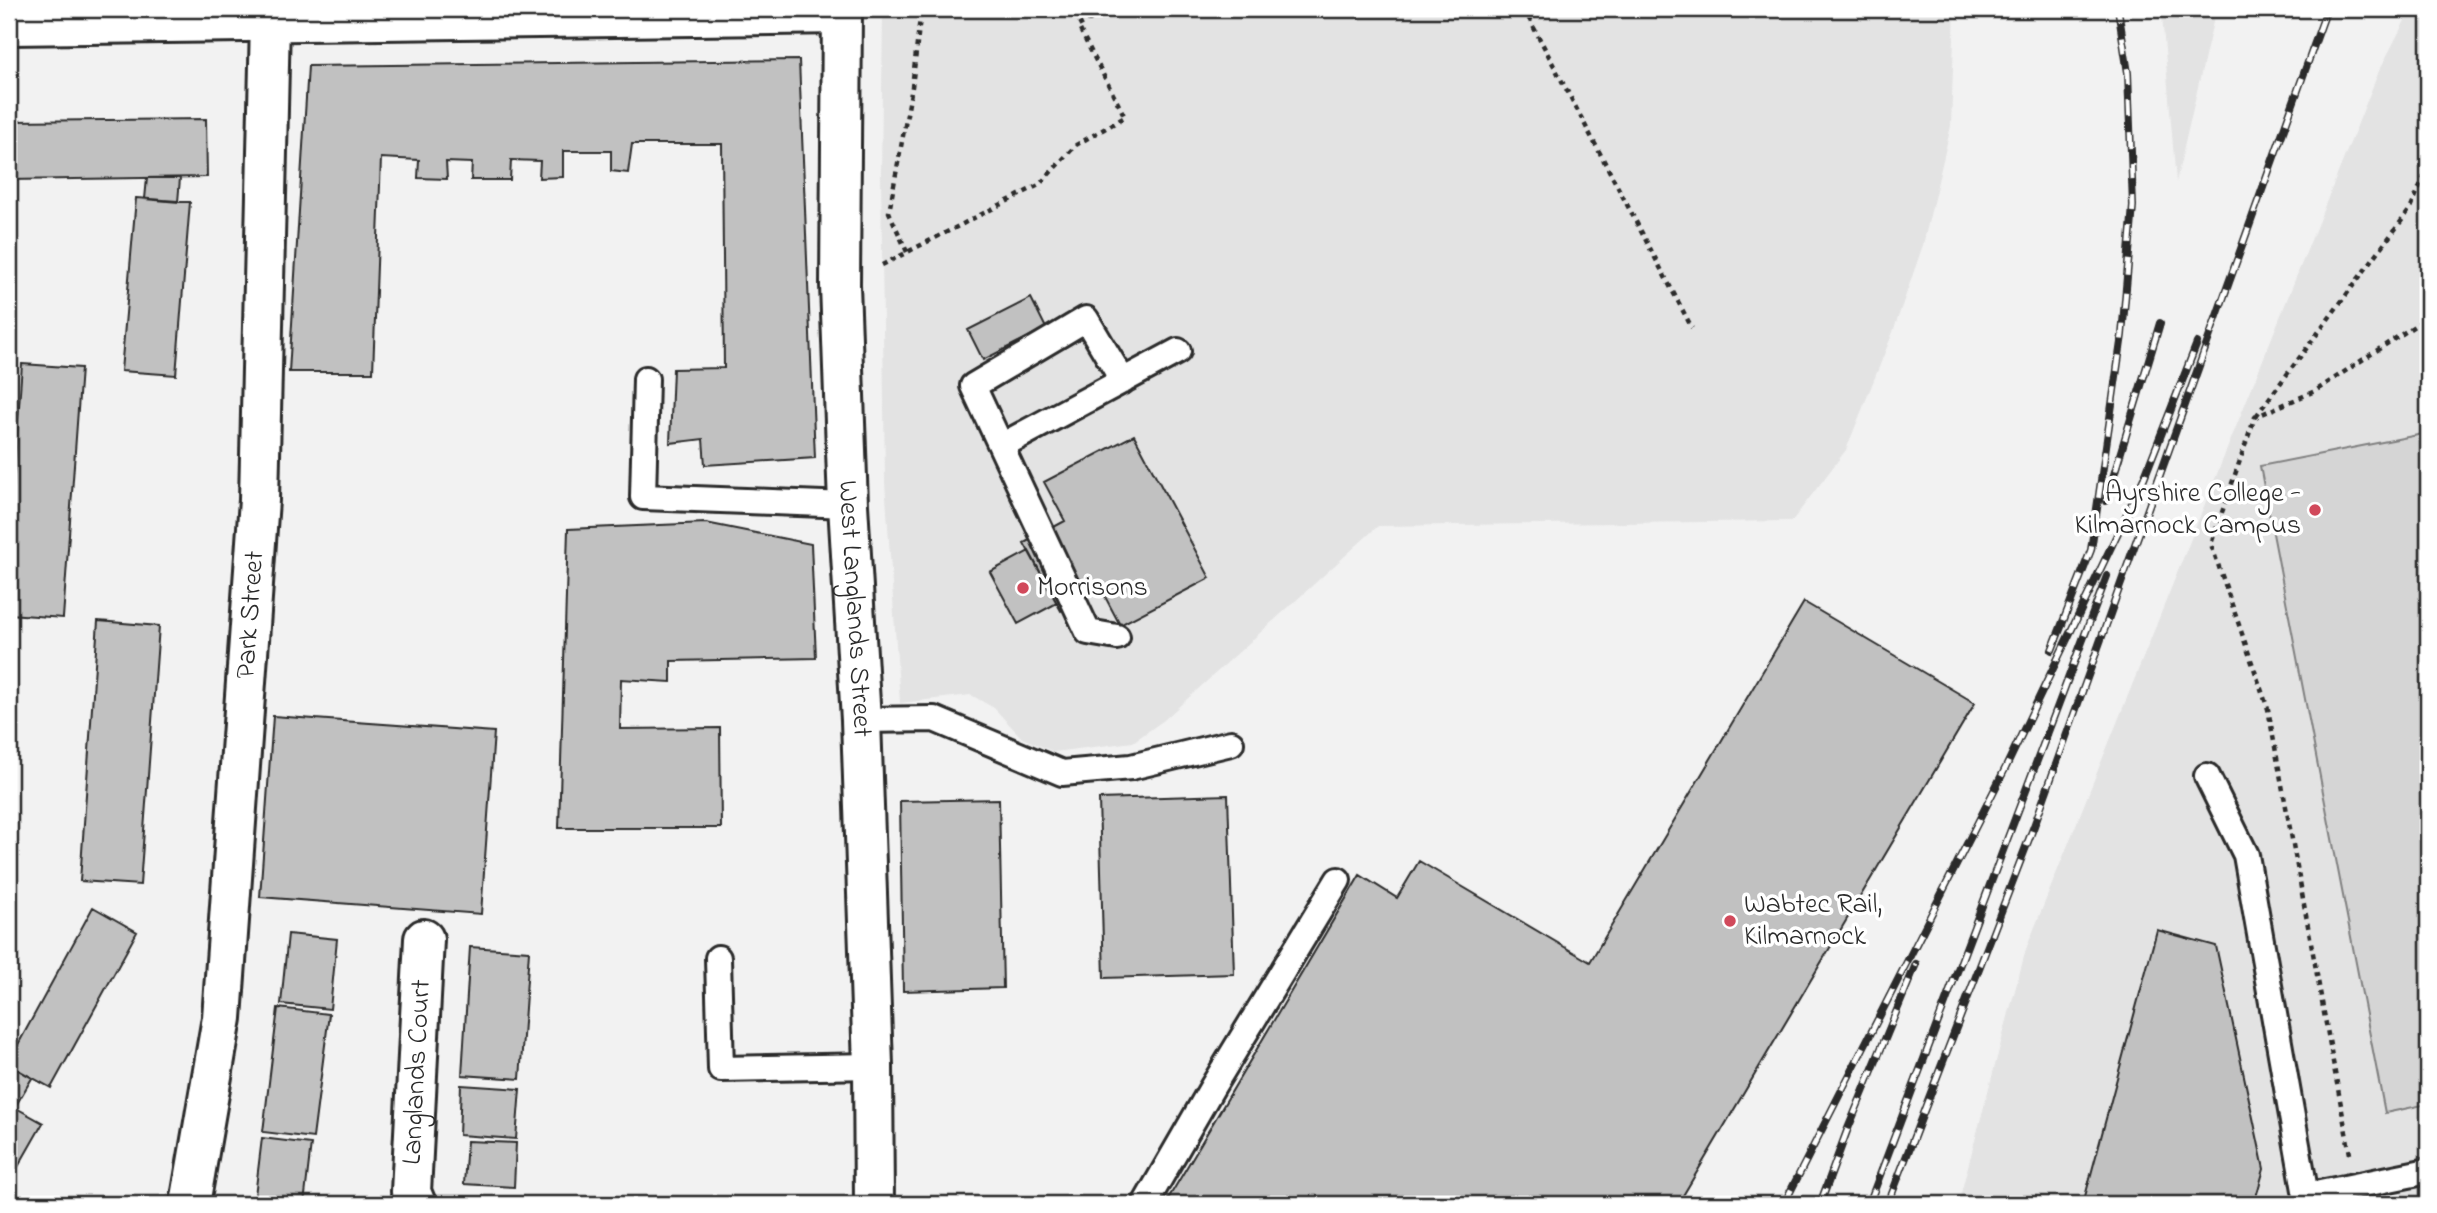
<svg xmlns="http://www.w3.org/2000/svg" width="2437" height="1213" font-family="'Indie Flower',sans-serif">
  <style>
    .built { fill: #e3e3e3 }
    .green { fill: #d5d5d5; stroke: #808080; stroke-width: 2 }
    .building { fill: #c1c1c1; stroke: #2b2b2b; stroke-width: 2 }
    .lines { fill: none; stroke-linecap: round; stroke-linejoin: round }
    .lane-casing { stroke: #2b2b2b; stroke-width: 30 }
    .street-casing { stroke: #2b2b2b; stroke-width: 44 }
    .secondary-casing { stroke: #2b2b2b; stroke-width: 44 }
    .path { stroke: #2b2b2b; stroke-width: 4.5; stroke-dasharray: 5 5; stroke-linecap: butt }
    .lane { stroke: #fff; stroke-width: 24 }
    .street { stroke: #fff; stroke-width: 38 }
    .secondary { stroke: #fff; stroke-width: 38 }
    .rail-casing { stroke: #2b2b2b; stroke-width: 8 }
    .rail { stroke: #fff; stroke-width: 5; stroke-dasharray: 16; stroke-linecap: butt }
    .poi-dot { fill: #d1495b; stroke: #fff; stroke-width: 2.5 }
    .labels { text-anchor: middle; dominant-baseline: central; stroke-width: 7; stroke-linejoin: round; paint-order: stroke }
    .poi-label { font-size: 28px; fill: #2b2b2b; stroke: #fff; text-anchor: start }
    .street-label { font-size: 28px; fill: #2b2b2b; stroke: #fff }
  </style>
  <rect width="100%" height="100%" fill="#f2f2f2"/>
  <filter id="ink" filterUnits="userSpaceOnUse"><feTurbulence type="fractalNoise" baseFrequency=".0143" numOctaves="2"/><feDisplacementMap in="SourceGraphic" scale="14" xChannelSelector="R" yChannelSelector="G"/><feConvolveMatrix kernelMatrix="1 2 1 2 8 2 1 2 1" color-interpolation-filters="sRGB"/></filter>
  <g filter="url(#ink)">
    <path class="built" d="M883 9H1955L1951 126 1923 245 1893 332 1846 450 1792 521 1378 526 1164 720 1133 742 1054 752 1022 738 994 708 971 695 900 703 885 482 881 174Z
      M2161 9H2216L2176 182 2162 15Z
      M2411 9H2428V1204H1958L2026 949 2379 71Z"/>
    <path class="green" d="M2428 433V1104L2385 1113 2260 466Z"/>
    <path class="building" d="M799 60 815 458 705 465 703 439 670 443 673 369 724 368 722 144H632L628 173 611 171V151H563V177L539 178 540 161 511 160 510 180H471L472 163 446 162 447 179 418 178 419 160 381 158 373 372H289L308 66Z
      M206 119 207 177 9 180V121Z
      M147 178H180L178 202 145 199Z
      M136 198 190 202 176 375 121 371Z
      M1031 298 1046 328 983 360 968 330Z
      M22 364 81 368 63 618 9 614V546Z
      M1134 435 1210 578 1120 625 1101 589 1061 611 1024 543 1065 521 1044 482Z
      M706 523 811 544 816 658 671 661V682L621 679 620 729 720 728 721 828H559L568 529Z
      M1029 551 1057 603 1018 624 990 572Z
      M1804 602 1975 703 1678 1204H1165L1360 875 1397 898 1419 861 1590 962Z
      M98 621 159 626 140 885 80 881Z
      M273 716 494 732 481 914 260 897Z
      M1228 795 1234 974 1104 978 1099 799Z
      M999 799 1003 988 903 991 900 801Z
      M93 907 137 932 51 1088 9 1065V1061Z
      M2157 930 2216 946 2264 1169 2254 1204H2083Z
      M288 934 337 939 330 1009 281 1004Z
      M470 947 529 951 520 1079 462 1075Z
      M278 1008 329 1014 313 1138 263 1132Z
      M9 1065 32 1078 15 1107 9 1104Z
      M461 1085 520 1089 516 1139 459 1135Z
      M9 1104 43 1123 15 1172 9 1168Z
      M262 1138 311 1144 304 1204H254Z
      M467 1141 516 1143 514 1187 464 1184Z"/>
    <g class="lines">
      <defs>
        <path id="lane" d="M646 379 643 497 848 505
          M1001 446 973 386 1086 319 1123 381
          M1117 637 1088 632 1001 446 1178 351
          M861 720 934 719 1062 773 1131 767 1231 743
          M2207 776 2246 855 2306 1196 2428 1171
          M718 958 721 1069 873 1066
          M1145 1204 1213 1086 1338 880"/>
        <g id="street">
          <path id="s1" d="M190 1204 222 1018 259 500 270 21"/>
          <path id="s2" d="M416 1204 411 1192 424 939"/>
        </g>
        <g id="secondary">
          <path id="s3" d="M842 9 840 285 848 505 861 720 873 1066 874 1204"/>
          <path d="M9 25 842 14"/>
        </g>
      </defs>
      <use href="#lane" class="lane-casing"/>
      <use href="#street" class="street-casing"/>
      <use href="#secondary" class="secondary-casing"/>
      <path class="path" d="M1524 9 1692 328
        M907 252 889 212 912 87 921 9
        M882 265 1039 185 1076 145 1125 117 1078 26 1110 9
        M2256 416 2411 208 2428 166
        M2350 1154 2268 709 2211 544 2255 417 2315 391 2428 317"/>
      <use href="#lane" class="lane"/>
      <use href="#street" class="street"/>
      <use href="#secondary" class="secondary"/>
      <defs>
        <path id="rail" d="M2106 501 2160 323
          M2052 650 2091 550 2122 335 2133 206 2128 73 2118 9
          M1784 1204 2006 767 2144 478 2197 343
          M1820 1204 1847 1131 1916 964
          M1869 1204 2107 576
          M1888 1204 2034 826 2327 9"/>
      </defs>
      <use href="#rail" class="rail-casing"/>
      <use href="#rail" class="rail"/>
    </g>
  </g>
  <g class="poi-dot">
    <circle cx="2315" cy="510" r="7"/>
    <circle cx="1023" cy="588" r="7"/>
    <circle cx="1730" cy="921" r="7"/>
  </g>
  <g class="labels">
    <g class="poi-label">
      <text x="2301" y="494" text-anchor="end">Ayrshire College -<tspan x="2301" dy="32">Kilmarnock Campus</tspan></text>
      <text x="1037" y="588">Morrisons</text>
      <text x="1744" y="905">Wabtec Rail,<tspan x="1744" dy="32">Kilmarnock</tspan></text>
    </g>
    <g class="street-label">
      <text stroke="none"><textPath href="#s3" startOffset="600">West Langlands Street</textPath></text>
      <text stroke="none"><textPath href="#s1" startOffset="593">Park Street</textPath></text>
      <text stroke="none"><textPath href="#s2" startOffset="133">Langlands Court</textPath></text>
    </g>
  </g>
  <rect width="2437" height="1213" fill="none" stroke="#fff" stroke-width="35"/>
  <rect x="18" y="18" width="2402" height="1178" fill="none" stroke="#2b2b2b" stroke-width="2.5" filter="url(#ink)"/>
</svg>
